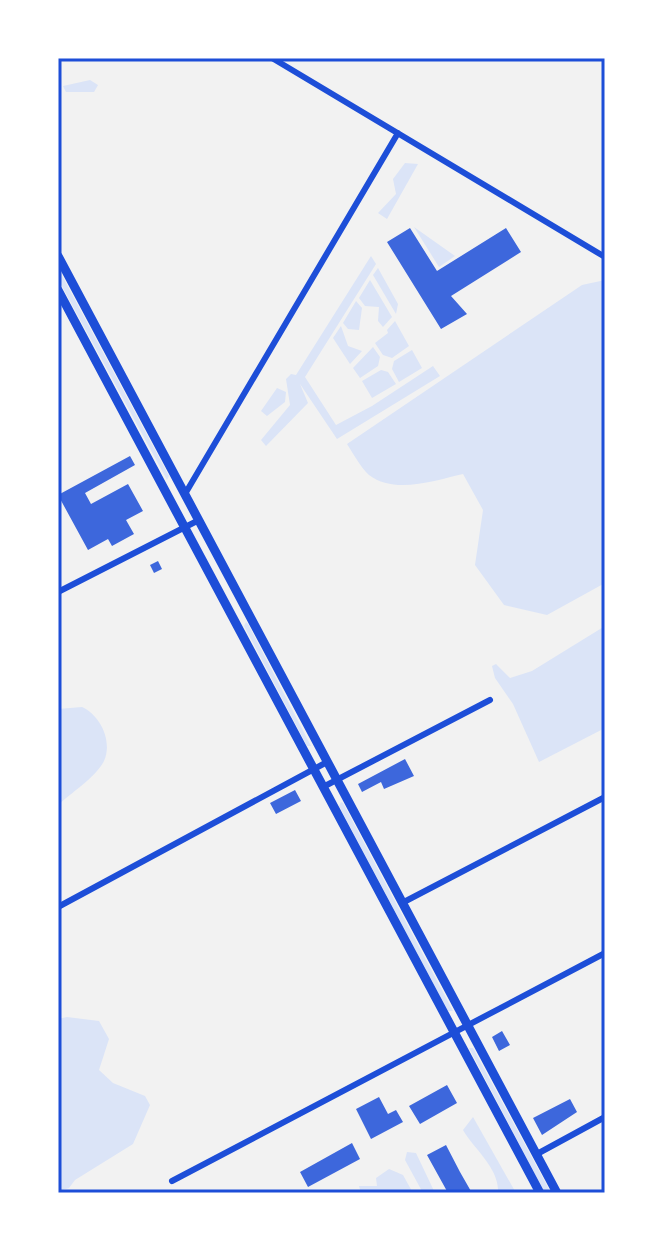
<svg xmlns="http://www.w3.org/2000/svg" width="663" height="1251" font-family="'Playfair Display',serif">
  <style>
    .green { fill: #dbe4f7 }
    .building { fill: #3d67dc }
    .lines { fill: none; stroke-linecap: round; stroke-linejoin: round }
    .minor { stroke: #1d4ed8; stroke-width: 6 }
    .secondary { stroke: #1d4ed8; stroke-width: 9 }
    .neatline { fill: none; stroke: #1d4ed8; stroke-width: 3 }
  </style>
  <rect width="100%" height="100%" fill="#f2f2f2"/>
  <path class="green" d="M90 80 98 85 94 92H66L63 86Z
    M405 163 418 164 387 219 378 213 396 194 393 179Z
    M414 227 455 256 439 267Z
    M371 256 376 264 305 377 336 425 372 406 433 366 440 376 337 439 300 384 308 403 266 446 261 440 290 405 286 379 291 374 296 375Z
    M58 268 169 476 167 480 58 279Z
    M378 268 398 304 396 314 373 275Z
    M370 280 392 317 383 327 378 321 379 307 365 306 359 298Z
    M605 280V583L547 615 504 605 475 565 483 510 463 474C436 480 395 495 369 475 361 468 353 453 347 444L582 285Z
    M356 301 362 308 359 330 348 329 343 323Z
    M395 321 409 346 392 358 383 355 375 343 388 333 387 330Z
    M341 326 348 346 362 351 350 364 333 338Z
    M373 347 380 357 378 366 360 378 353 368Z
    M412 350 422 368 399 382 392 369 394 361Z
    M381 370 388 372 396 384 372 398 362 381Z
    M277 388 286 392 285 402 267 416 261 411Z
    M246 622 248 624 311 746H307L244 626Z
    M605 626V728L539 762 513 704 495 678 492 666 496 664 510 678 532 671Z
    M82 707C100 715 113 741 104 761 96 777 71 793 58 805V709Z
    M341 802 343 803 453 1011H448L339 806Z
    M67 1017 99 1021 109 1039 99 1070 113 1083 145 1096 150 1105 133 1144 75 1180 69 1188 58 1191V1019Z
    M469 1048H473L551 1193H545Z
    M473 1117 516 1193H498C500 1169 474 1149 463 1130Z
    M407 1152 416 1153 435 1193H423L405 1160Z
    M389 1169 403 1175 413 1193H361L359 1186H377L376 1178Z"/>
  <path class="building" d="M410 228 437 271 506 228 521 252 451 296 467 314 441 329 387 242Z
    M130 456 135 465 85 493 91 504 128 484 143 511 126 520 134 534 112 546 108 539 88 550 58 495Z
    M158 561 162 569 154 573 150 565Z
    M405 759 414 776 384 789 381 782 362 792 358 784Z
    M295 790 301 801 276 814 270 803Z
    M502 1031 510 1045 499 1051 492 1037Z
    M447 1085 457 1103 420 1124 409 1106Z
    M379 1097 388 1114 396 1110 403 1122 371 1139 356 1109Z
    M570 1099 577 1112 542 1135 533 1118Z
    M352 1143 360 1159 308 1187 300 1172Z
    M446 1145 460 1172 472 1193H448L427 1155Z"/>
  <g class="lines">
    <path class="minor" d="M272 58 605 257
      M185 494 398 133
      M58 592 199 520
      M323 787 490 700
      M402 903 605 797
      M58 907 327 762
      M537 1154 605 1117
      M172 1181 605 953"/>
    <path class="secondary" d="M58 256 557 1193
      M58 290 540 1193"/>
  </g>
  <rect width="663" height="1251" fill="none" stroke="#ffffff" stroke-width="120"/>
  <rect x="60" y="60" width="543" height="1131" class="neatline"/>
</svg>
